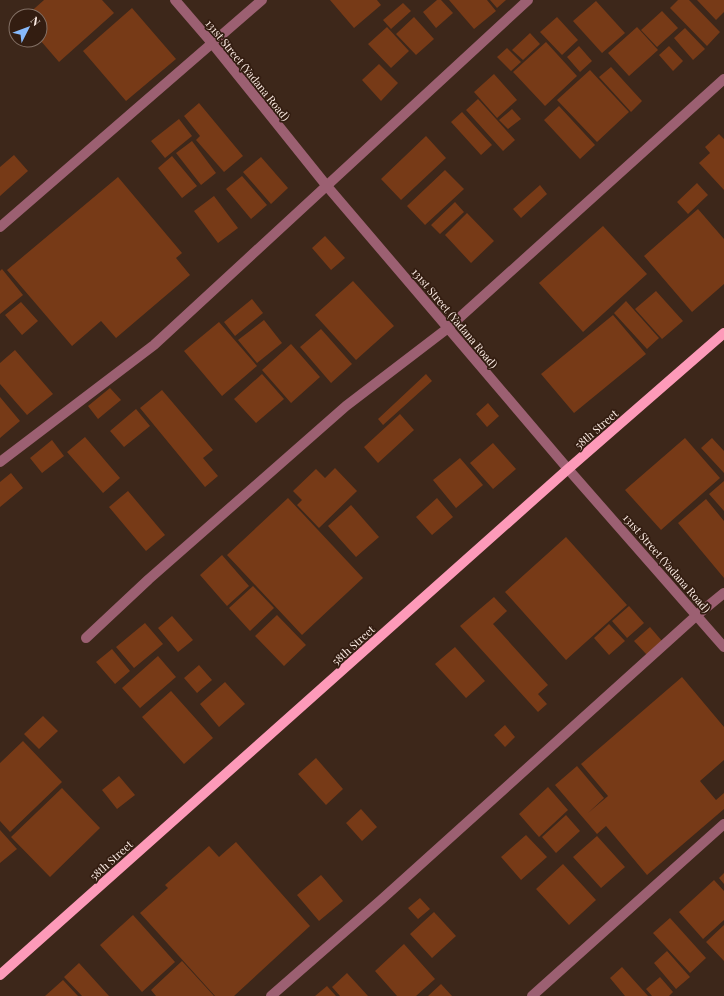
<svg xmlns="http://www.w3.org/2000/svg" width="724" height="996" font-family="'Playfair Display',serif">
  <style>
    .building { fill: #773a17 }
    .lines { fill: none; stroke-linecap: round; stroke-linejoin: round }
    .minor { stroke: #9c6072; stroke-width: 10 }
    .major { stroke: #fd9ab9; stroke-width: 10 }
    .labels { text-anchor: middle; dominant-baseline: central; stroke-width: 3.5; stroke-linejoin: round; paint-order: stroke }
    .street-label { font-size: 11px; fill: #fcece4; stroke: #331d11 }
  </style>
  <rect width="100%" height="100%" fill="#3d271a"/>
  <path class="building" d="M44 0H102L114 13 59 62 40 40V16H26Z
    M330 0H377L381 5 354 28Z
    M437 0H441L453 13 436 28 423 12Z
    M449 0H487L496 11 474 29Z
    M490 0H506L497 8Z
    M678 0H689L720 32 707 46 670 8Z
    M697 0H724V12L716 20Z
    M596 1 625 33 602 53 573 21Z
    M403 3 411 11 391 29 383 20Z
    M132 8 176 59 126 101 83 51Z
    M662 11 678 28 657 47 641 30Z
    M414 17 434 39 416 55 396 34Z
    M557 17 578 40 562 55 540 32Z
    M387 27 409 51 391 68 368 44Z
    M637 27 658 50 629 76 608 53Z
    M685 28 705 49 693 60 674 38Z
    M530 33 540 44 523 60 512 50Z
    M546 42 577 76 545 106 513 72Z
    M579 46 592 61 580 72 567 57Z
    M669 46 683 61 673 71 659 55Z
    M507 48 521 62 511 71 497 57Z
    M379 64 398 83 381 101 362 80Z
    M611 67 642 101 631 112 599 77Z
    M590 70 629 112 597 142 557 100Z
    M494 74 517 100 497 118 474 92Z
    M478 99 515 140 503 151 466 110Z
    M199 103 243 156 224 172 196 140 200 136 184 116Z
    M559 106 595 145 580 159 544 120Z
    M512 109 521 119 508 129 499 120Z
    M462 112 492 145 481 155 451 122Z
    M179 119 192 136 165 158 151 141Z
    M719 134 724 139V190L699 163 710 153 705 147Z
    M426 136 446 158 401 200 381 179Z
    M192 141 216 173 201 185 176 153Z
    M14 155 28 171 0 196V167Z
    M172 156 197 186 182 198 158 168Z
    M261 157 288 188 271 204 243 172Z
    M445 170 464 189 425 225 407 206Z
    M242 176 267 205 251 219 226 189Z
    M118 177 182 253 176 258 190 275 116 338 101 321 72 346 7 270Z
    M697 183 708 195 688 214 677 202Z
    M540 185 547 194 521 218 513 209Z
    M214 196 238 228 218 243 194 211Z
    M455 202 464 212 440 234 431 225Z
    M698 209 724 239V284L692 312 644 256Z
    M467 213 494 241 471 263 445 235Z
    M603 226 647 274 583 332 539 283Z
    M325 236 345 258 331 270 312 248Z
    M2 269 23 295 0 314V271Z
    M353 281 394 326 356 360 315 315Z
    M656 291 683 321 662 339 635 309Z
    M252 299 263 313 235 336 224 322Z
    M626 301 659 338 647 349 614 313Z
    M21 302 38 321 22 335 5 315Z
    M613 315 646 354 574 413 541 374Z
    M264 320 282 343 257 363 238 340Z
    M219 322 257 366 222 396 184 351Z
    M321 329 352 364 331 383 300 347Z
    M291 344 320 377 291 403 262 370Z
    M15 350 53 394 27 415 0 384V363Z
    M262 374 284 399 256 423 234 399Z
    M426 374 432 381 383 425 378 419Z
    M110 388 121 400 98 419 88 406Z
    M162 390 213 450 203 458 218 476 205 487 140 408Z
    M0 397 20 421 0 438Z
    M488 403 499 416 487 427 476 414Z
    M136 409 150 426 124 447 110 431Z
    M400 414 414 430 378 463 364 447Z
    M85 437 120 478 103 493 67 452Z
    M685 438 720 478 661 530 625 490Z
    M712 438 724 451V473L701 448Z
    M52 440 64 456 42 473 30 458Z
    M493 443 516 469 493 489 470 463Z
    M460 458 483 485 456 508 433 480Z
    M335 468 357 491 319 528 297 505 302 500 293 491 316 469 325 478Z
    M11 473 23 488 0 507V482Z
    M724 481V511L709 494Z
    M128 491 165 535 146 551 109 507Z
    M288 498 363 578 302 635 227 555Z
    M437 498 453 517 432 535 416 517Z
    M706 499 724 521V578L678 523Z
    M351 505 379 537 356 557 328 526Z
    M566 537 627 605 566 660 505 592Z
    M222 555 249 586 227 606 200 575Z
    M253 586 274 608 250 631 229 608Z
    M494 597 507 611 493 624 548 685 538 694 547 704 538 712 460 626Z
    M629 606 644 623 627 638 612 621Z
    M277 615 306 645 284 666 255 636Z
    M172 616 193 640 178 652 158 628Z
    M145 623 163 644 134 668 116 647Z
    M609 624 625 641 609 655 594 638Z
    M650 627 662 641 647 655 634 641Z
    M455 647 485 681 466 698 435 664Z
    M112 649 130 671 115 684 96 662Z
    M158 656 176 677 140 708 122 688Z
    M199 665 212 680 197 693 184 678Z
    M682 677 724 727V760L700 781 716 800 724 793V809L647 875 606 826 597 834 555 785 577 766 604 798 588 813 608 796 581 764Z
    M225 682 245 704 219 727 200 704Z
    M171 691 213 738 184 764 142 717Z
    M43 716 58 731 39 749 24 734Z
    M505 725 515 737 505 747 494 735Z
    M23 741 62 782 10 832 0 821V763Z
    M316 758 343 789 326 805 298 774Z
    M119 776 135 795 117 809 102 790Z
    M548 787 568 810 539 837 519 814Z
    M62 788 100 828 50 877 11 837Z
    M361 809 377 827 362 841 346 823Z
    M566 815 580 831 556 853 542 837Z
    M0 830 17 849 0 863Z
    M526 835 547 857 521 880 501 857Z
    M597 836 625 867 601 888 573 857Z
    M236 842 310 926 234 996H215L140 913 168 888 165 885 209 846 219 857Z
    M563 864 596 900 569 925 536 889Z
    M724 873V884L719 878Z
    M321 875 343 901 319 921 297 895Z
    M714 880 724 891V920L703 939 679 912Z
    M420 898 430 909 418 919 408 908Z
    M434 912 456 936 432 958 410 934Z
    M133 915 175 962 142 992 100 945Z
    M670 918 706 958 690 973 653 933Z
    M724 925V961L706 942Z
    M404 944 435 979 416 996H397L375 971Z
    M667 951 690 977 676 989 654 963Z
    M182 961 214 996H156L151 990Z
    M79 963 109 996H82L64 977Z
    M622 967 648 996H625L610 978Z
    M347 973 368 996H340L332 987Z
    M660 977 673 992 669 996H652L646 989Z
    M63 980 78 996H45Z
    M441 984 452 996H428Z
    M327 986 336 996H315Z"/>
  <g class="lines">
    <path class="minor" d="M175 0 212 43 326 185 448 328 568 469 724 647
      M0 227 262 0
      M0 462 154 345 528 0
      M86 638 149 579 346 406 448 328 724 79
      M271 996 381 900 697 615 724 593
      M532 996 724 824"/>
    <path class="major" d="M0 975 568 469 724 333"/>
  </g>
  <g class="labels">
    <g class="street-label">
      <text transform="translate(248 70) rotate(51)">131st Street (Yadana Road)</text>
      <text transform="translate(455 318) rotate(50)">131st Street (Yadana Road)</text>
      <text transform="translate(596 429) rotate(-41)">58th Street</text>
      <text transform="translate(667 563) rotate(49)">131st Street (Yadana Road)</text>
      <text transform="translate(353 645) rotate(-42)">58th Street</text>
      <text transform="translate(111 860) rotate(-42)">58th Street</text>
    </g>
  </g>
  <g transform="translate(28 28) rotate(48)"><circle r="19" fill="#331d11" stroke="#837065"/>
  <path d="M0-3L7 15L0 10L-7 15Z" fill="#88bafc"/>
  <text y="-6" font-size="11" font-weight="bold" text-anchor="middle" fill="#fcece4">N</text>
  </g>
</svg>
